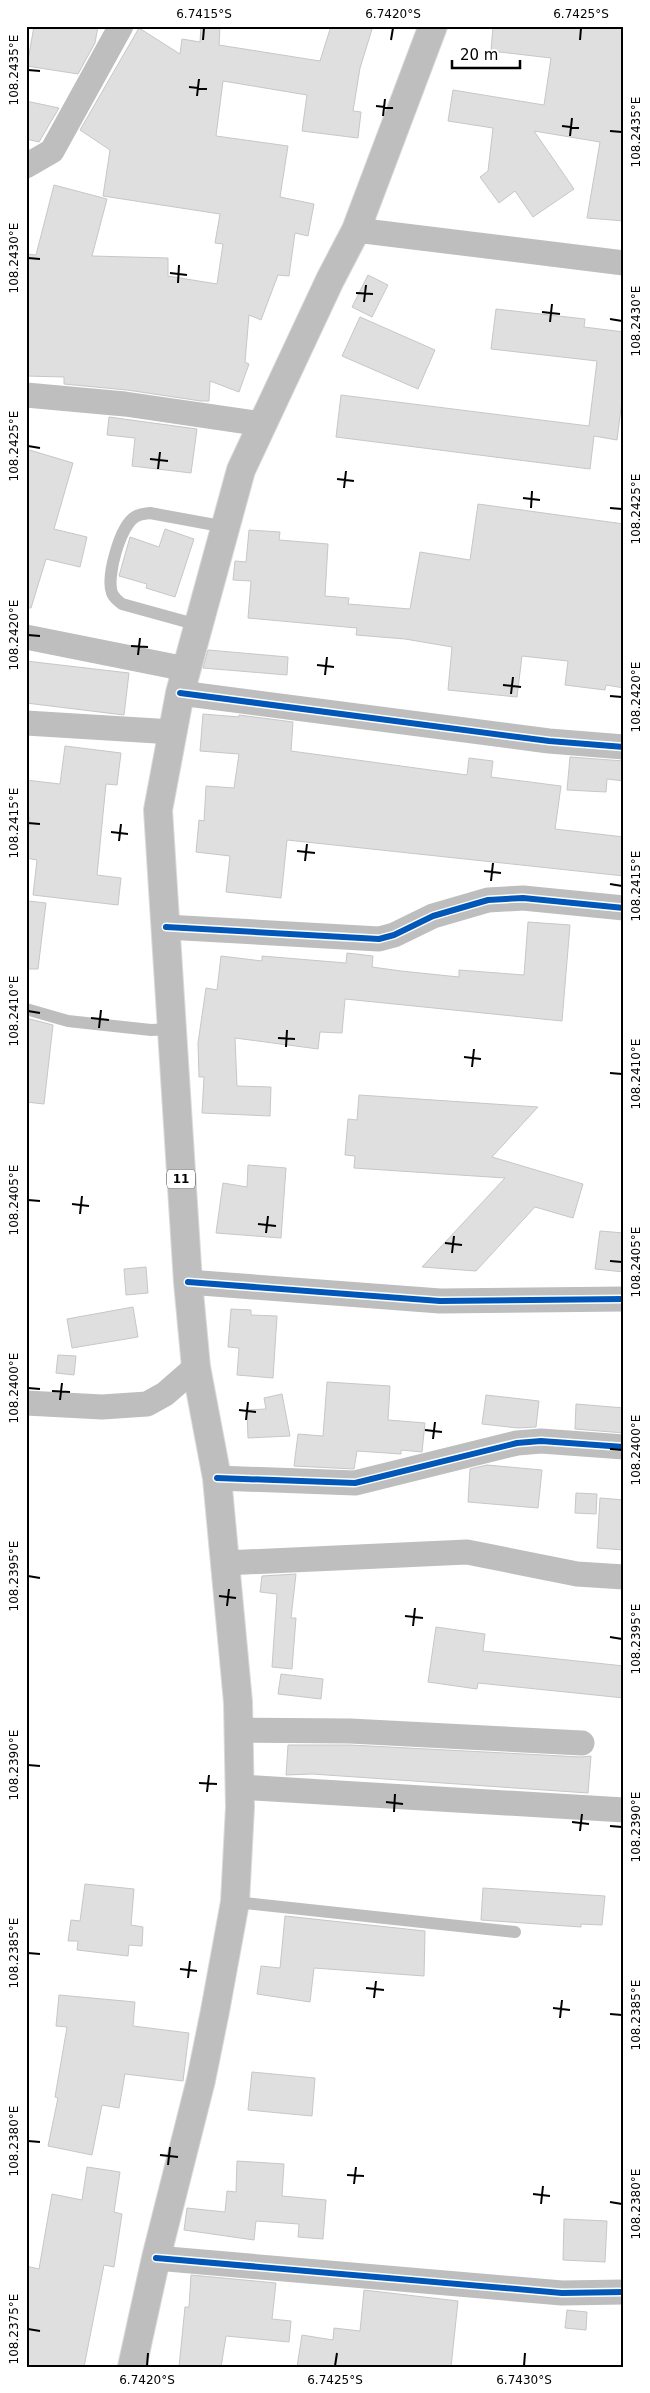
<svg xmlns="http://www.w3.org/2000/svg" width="650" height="2393" font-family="'DejaVu Sans',sans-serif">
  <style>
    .building { fill: #dfdfdf; stroke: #c7c7c7 }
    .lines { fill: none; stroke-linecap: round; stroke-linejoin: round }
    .trunk-casing { stroke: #dbdbdb; stroke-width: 30 }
    .service { stroke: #bebebe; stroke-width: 12 }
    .minor { stroke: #bebebe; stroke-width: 25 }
    .trunk { stroke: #bebebe; stroke-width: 28 }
    .cycleway-casing { stroke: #fff; stroke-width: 9 }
    .cycleway { stroke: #0057b8; stroke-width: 6 }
    .ticks { fill: none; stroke: #000; stroke-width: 2 }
    .labels { text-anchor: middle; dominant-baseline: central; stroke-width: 4.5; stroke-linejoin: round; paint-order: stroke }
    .shield { fill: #fff; stroke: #4c4c4c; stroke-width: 1 }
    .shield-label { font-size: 12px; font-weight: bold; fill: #000 }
    .neatline { fill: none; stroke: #000; stroke-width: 2 }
    .ticks-label { font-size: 12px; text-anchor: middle; fill: #000 }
  </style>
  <rect width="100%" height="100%" fill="#fff"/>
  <path class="building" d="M34 26H98L95 43 78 74 27 66Z
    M201 26H220L219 45 320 61 331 26H373L360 68 353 111 361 112 358 138 302 131 307 95 223 81 216 136 288 146 280 197 314 204 308 236 295 233 289 276 278 275 261 320 249 315 245 362 249 364 239 392 210 381 209 401H201L127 390 64 384V377L26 376V254L36 255 54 185 107 199 92 256 168 258V276L217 284 223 244 215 243 220 214 103 196 110 150 80 130 139 28 180 54 182 39 200 42Z
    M493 26 556 28 557 26H624V221L587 218 600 142 534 131 574 189 533 217 515 191 499 203 480 177 488 171 493 128 448 121 453 90 544 105 551 58 491 51Z
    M26 101 59 108 39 142 26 139Z
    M368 275 388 285 372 317 352 307Z
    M496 309 585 319 584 327 624 332V385L617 440 594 436 590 469 336 437 341 395 589 426 597 361 491 349Z
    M360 317 435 350 418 389 342 356Z
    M109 417 197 429 191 473 132 466 135 438 107 435Z
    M26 449 73 463 54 529 87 537 80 567 46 559 31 608H26Z
    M478 504 624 524V688L606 685 605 690 565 685 568 661 522 656 517 697 448 690 452 647 405 639 356 635 357 628 248 618 251 581 233 580 235 561 246 562 249 530 280 532 279 540 328 544 325 596 349 598 348 604 410 609 420 552 470 560Z
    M165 529 194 539 175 597 146 588 147 584 119 576 130 537 159 547Z
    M208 650 288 657 287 675 203 668Z
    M26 661 129 673 124 715 26 703Z
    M203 714 239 717V715L293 722 291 751 467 775 469 758 493 761 491 777 561 786 555 829 624 837V876L287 840 281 898 226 892 230 856 196 852 199 820 204 821 206 786 234 788 239 754 200 751Z
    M65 746 121 753 117 785 106 784 97 875 121 878 118 905 33 895 37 860 26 858 30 818H26V780L60 784Z
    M570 757 624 761V781L607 779 606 792 567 790Z
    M28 901 46 903 38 969H26Z
    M528 922 570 925 562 1021 345 999 342 1033 320 1032 318 1049 235 1038 237 1086 271 1087 270 1116 202 1113 204 1077H199L198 1043 206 988 217 990 221 956 262 961V956L346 963 347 953 373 956 372 967 401 971 459 977V970L524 975Z
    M26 1018 53 1025 44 1104 26 1102Z
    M359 1095 538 1107 492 1157 583 1184 573 1218 535 1207 476 1271 422 1267 505 1178 354 1168 355 1156 345 1155 348 1119 357 1120Z
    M248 1165 286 1168 281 1238 216 1233 223 1183 247 1187Z
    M600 1231 624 1233V1272L595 1269Z
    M146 1267 148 1293 126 1295 124 1269Z
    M133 1307 138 1337 72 1348 67 1319Z
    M231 1309 251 1310V1315L277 1316 273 1378 237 1375 239 1348 228 1347Z
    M58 1355 76 1356 74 1375 56 1373Z
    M327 1382 390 1386 388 1420 425 1423 422 1452 401 1450V1454L357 1451 354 1469 294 1466 298 1434 323 1436Z
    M282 1394 290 1436 248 1438 247 1410 266 1409 264 1398Z
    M486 1395 539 1401 536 1427 518 1428 482 1424Z
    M576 1404 624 1408V1433L575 1429Z
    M487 1465 542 1470 538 1508 468 1502 470 1469Z
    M576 1493 597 1494 596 1514 575 1513Z
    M600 1498 624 1500V1550L597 1548Z
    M296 1574 291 1618H296L292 1669 272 1667 277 1594 260 1592 262 1576Z
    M436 1627 485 1634 483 1651 624 1666V1698L478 1683 477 1689 428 1682Z
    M281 1674 323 1679 321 1699 278 1694Z
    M288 1745H350L581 1757 591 1756 588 1793 312 1774 286 1775Z
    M85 1884 134 1889 131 1925 143 1927 142 1946 129 1945 128 1956 77 1950 78 1941H68L71 1920 80 1921Z
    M483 1888 605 1896 602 1925 581 1924V1927L481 1920Z
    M285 1916 425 1931 424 1976 314 1968 310 2002 257 1994 261 1966 280 1968Z
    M59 1995 135 2002 133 2026 189 2033 183 2081 125 2074 119 2108 102 2105 92 2155 48 2146 58 2098 55 2097 67 2027 56 2026Z
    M252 2072 315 2078 312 2116 248 2110Z
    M237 2161 284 2164 282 2196 326 2200 323 2239 298 2237 299 2224 256 2221 254 2240 184 2230 187 2208 225 2212 227 2191 236 2192Z
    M87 2167 120 2172 114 2212 122 2214 114 2267 104 2265 84 2367H26V2266L39 2269 52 2194 82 2200Z
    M564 2219 607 2221 605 2262 563 2260Z
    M191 2275 276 2283 272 2319 291 2321 289 2342 226 2336 221 2367H179L185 2307H189Z
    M364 2290 458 2301 451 2367H297L302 2335 333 2340 334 2328 360 2331Z
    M567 2310 587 2312 586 2330 565 2328Z"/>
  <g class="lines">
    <defs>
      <path id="trunk" d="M132 2367 156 2258 201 2080 215 2011 235 1902 240 1807 238 1702 217 1478 196 1367 188 1282 158 810 180 693 241 470 330 280 356 230 433 26"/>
    </defs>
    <use href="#trunk" class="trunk-casing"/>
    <path class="service" d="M198 625 122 604C118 601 114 598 112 593 106 577 120 526 135 517 139 514 144 514 150 513L226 527
      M26 1009 68 1021 151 1030 172 1029
      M235 1902 515 1932"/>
    <path class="minor" d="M26 166 52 151 121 26
      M356 230 624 263
      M26 395 125 404 262 424
      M26 637 186 669
      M180 693 549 741 624 747
      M26 723 173 732
      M166 927 379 939 394 935 433 916 488 900 523 898 624 908
      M188 1282 440 1301 624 1299
      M26 1403 102 1407 147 1404 165 1394 196 1367
      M217 1478 355 1483 517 1443 541 1441 624 1447
      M225 1563 467 1552 577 1574 624 1577
      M239 1730 350 1731 582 1743
      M239 1787 624 1810
      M156 2258 562 2293 624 2292"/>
    <use href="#trunk" class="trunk"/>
    <defs>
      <path id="cycleway" d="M180 693 549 741 624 747
        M166 927 379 939 394 935 433 916 488 900 523 898 624 908
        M188 1282 440 1301 624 1299
        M217 1478 355 1483 517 1443 541 1441 624 1447
        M156 2258 562 2293 624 2292"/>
    </defs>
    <use href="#cycleway" class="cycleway-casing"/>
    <use href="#cycleway" class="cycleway"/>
  </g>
  <path class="ticks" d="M203 40 204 28M391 40 393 28M580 40 581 28M28 70 40 71M189 87 207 89M197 96 199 79M376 106 393 108M383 116 385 99M562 126 579 128M610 131 622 132M570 136 572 118M28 258 40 259M170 273 187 275M178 283 179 265M356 293 373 294M364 302 366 285M542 312 560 314M610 319 622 321M550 322 552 304M28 446 40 448M150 459 168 461M158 469 160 452M337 479 354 481M344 488 346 471M523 498 540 500M531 508 532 491M610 508 622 509M28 635 40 636M131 646 148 647M138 655 140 638M317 665 334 667M325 675 327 657M503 685 521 687M511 694 513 677M610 696 622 697M28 823 40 824M111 832 128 834M119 841 121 824M297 851 315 853M305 861 307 844M484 871 501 873M491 881 493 863M610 884 622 886M28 1011 40 1013M91 1018 109 1020M99 1028 101 1010M278 1038 295 1039M286 1047 287 1030M464 1057 481 1059M472 1067 474 1049M610 1073 622 1074M28 1200 40 1201M72 1204 89 1206M80 1214 82 1196M258 1224 276 1226M266 1233 268 1216M445 1243 462 1245M452 1253 454 1236M610 1261 622 1262M28 1388 40 1389M52 1391 70 1392M60 1400 62 1383M239 1410 256 1412M246 1420 248 1402M425 1430 442 1432M433 1439 435 1422M610 1449 622 1450M28 1576 40 1578M219 1596 236 1598M227 1606 229 1589M405 1616 423 1618M413 1626 415 1608M610 1637 622 1639M28 1765 40 1766M199 1783 217 1784M207 1792 209 1775M386 1802 403 1804M394 1812 395 1794M572 1822 589 1824M610 1826 622 1827M580 1831 582 1814M28 1953 40 1954M180 1969 197 1971M188 1978 190 1961M366 1988 384 1990M374 1998 376 1981M553 2008 570 2010M610 2014 622 2015M560 2018 562 2000M28 2141 40 2142M160 2155 178 2157M168 2165 170 2147M347 2175 364 2176M354 2184 356 2167M533 2194 550 2196M610 2202 622 2204M541 2204 543 2186M28 2329 40 2331M147 2366 148 2353M335 2366 337 2353M524 2366 525 2353"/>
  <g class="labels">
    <rect class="shield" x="167" y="1169.5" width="28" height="19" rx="4"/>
    <g class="shield-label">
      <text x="181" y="1179">11</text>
    </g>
  </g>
  <rect width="650" height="2393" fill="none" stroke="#ffffff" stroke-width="55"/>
  <path d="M452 60v8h68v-8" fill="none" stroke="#000000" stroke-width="2.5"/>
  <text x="460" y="60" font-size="15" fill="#000000" stroke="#ffffff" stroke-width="4" paint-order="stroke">20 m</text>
  <rect x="28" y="28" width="594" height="2338" class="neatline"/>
  <g class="ticks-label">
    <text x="204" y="18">6.7415°S</text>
    <text x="393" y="18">6.7420°S</text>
    <text x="581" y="18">6.7425°S</text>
    <text transform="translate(14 70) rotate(-90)" y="4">108.2435°E</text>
    <text transform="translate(636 132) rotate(-90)" y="4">108.2435°E</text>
    <text transform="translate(14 258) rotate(-90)" y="4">108.2430°E</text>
    <text transform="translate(636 321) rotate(-90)" y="4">108.2430°E</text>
    <text transform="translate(14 446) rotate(-90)" y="4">108.2425°E</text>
    <text transform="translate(636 509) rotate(-90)" y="4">108.2425°E</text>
    <text transform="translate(14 635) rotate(-90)" y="4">108.2420°E</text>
    <text transform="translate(636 697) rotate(-90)" y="4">108.2420°E</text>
    <text transform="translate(14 823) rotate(-90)" y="4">108.2415°E</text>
    <text transform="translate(636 886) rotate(-90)" y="4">108.2415°E</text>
    <text transform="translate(14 1011) rotate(-90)" y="4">108.2410°E</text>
    <text transform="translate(636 1074) rotate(-90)" y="4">108.2410°E</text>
    <text transform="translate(14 1200) rotate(-90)" y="4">108.2405°E</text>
    <text transform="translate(636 1262) rotate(-90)" y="4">108.2405°E</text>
    <text transform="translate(14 1388) rotate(-90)" y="4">108.2400°E</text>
    <text transform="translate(636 1450) rotate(-90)" y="4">108.2400°E</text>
    <text transform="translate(14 1576) rotate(-90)" y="4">108.2395°E</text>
    <text transform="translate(636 1639) rotate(-90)" y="4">108.2395°E</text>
    <text transform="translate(14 1765) rotate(-90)" y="4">108.2390°E</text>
    <text transform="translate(636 1827) rotate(-90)" y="4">108.2390°E</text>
    <text transform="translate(14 1953) rotate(-90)" y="4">108.2385°E</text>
    <text transform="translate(636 2015) rotate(-90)" y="4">108.2385°E</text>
    <text transform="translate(14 2141) rotate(-90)" y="4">108.2380°E</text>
    <text transform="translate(636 2204) rotate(-90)" y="4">108.2380°E</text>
    <text transform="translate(14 2329) rotate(-90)" y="4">108.2375°E</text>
    <text x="147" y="2384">6.7420°S</text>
    <text x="335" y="2384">6.7425°S</text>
    <text x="524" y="2384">6.7430°S</text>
  </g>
</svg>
